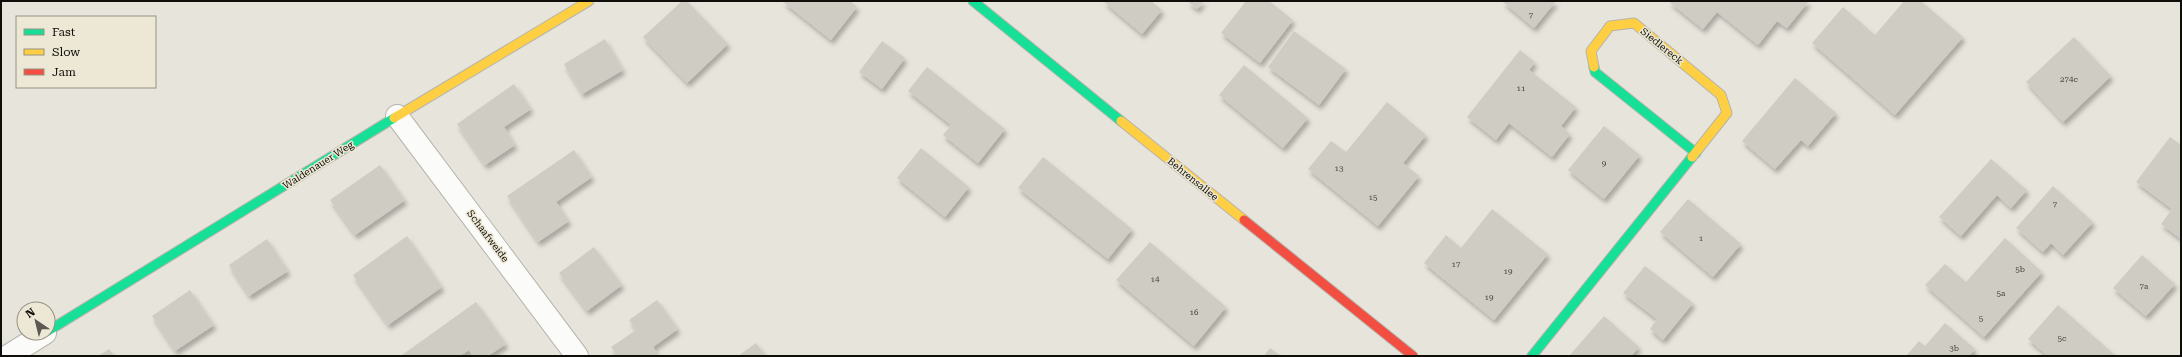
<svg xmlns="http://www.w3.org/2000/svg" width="2182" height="357" font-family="'Roboto Serif',serif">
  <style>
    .building { fill: #cfccc4; filter: url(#shadow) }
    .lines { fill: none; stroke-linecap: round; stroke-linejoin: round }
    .street-casing { stroke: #b6b4ac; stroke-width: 24 }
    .fast-casing { stroke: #b6b4ac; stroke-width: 11 }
    .slow-casing { stroke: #b6b4ac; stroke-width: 11 }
    .jam-casing { stroke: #b6b4ac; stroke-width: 11 }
    .street { stroke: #fbfbfa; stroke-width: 22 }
    .fast { stroke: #16e098; stroke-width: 9 }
    .slow { stroke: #ffcf43; stroke-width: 9 }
    .jam { stroke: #f24e42; stroke-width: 9 }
    .labels { text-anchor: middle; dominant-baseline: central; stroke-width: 3; stroke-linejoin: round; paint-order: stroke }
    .number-label { font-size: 8px; fill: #403e37 }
    .street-label { font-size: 10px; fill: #100e08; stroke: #ede8d5 }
  </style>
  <defs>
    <filter id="shadow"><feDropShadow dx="2.5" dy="4.5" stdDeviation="2" flood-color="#0004"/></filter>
  </defs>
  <rect width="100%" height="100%" fill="#e7e4db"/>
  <path class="building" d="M682 1H687L728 44 687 83 643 37Z
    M782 1H850L857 7 831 40Z
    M1103 1H1151L1162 10 1142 34Z
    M1187 1H1204L1197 9Z
    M1246 1H1269L1293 20 1260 63 1221 33Z
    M1502 1H1556L1534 28Z
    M1668 1H1809L1787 28 1777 21 1758 45 1717 12 1703 29Z
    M1904 1H1921L1963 37 1895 115 1812 43 1843 7 1875 35Z
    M1294 31 1346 69 1319 105 1268 67Z
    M2074 37 2111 76 2063 122 2026 82Z
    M605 39 623 70 582 94 564 64Z
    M882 41 905 58 882 89 859 72Z
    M1520 50 1535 62 1529 70 1576 107 1561 126 1570 134 1552 157 1509 123 1496 140 1467 117Z
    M1244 65 1308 118 1283 148 1219 95Z
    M927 67 1005 129 978 163 943 135 951 125 908 91Z
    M1795 78 1836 113 1808 146 1801 140 1775 169 1742 141Z
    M514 84 531 109 504 127 515 145 485 165 457 124Z
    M1387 102 1426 135 1403 163 1419 176 1378 226 1308 169 1331 141 1346 152Z
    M1604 126 1640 155 1604 199 1568 170Z
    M2170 137 2181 145V239L2161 224 2172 209 2136 182Z
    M921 148 969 187 945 217 897 178Z
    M574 150 592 177 556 202 569 221 538 242 507 196Z
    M1043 157 1132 229 1108 259 1018 188Z
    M1991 159 2027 190 2011 208 1997 195 1961 236 1939 217Z
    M380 165 405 200 355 235 330 200Z
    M2053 186 2093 222 2063 255 2051 243 2043 252 2016 228Z
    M1688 199 1741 244 1713 277 1660 232Z
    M1492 209 1548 254 1494 320 1424 263 1446 235 1461 248Z
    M407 236 442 287 388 325 353 275Z
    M2005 238 2042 272 1984 337 1925 285 1945 264 1966 282Z
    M267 239 288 271 249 296 229 265Z
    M1150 242 1226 307 1194 346 1116 280Z
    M594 247 622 285 587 311 559 273Z
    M2142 255 2175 284 2146 316 2113 288Z
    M1645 266 1693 303 1663 340 1650 329 1657 319 1623 293Z
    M190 290 214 325 175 351 152 316Z
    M657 300 678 329 653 347 659 356H618L611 347 636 330 629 320Z
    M476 302 506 344 488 356H473L469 350 460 356H403L402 355Z
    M2058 305 2116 356H2048L2028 339Z
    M1604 316 1639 347 1631 356H1569Z
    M1945 323 1975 349 1969 356H1906L1919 341 1925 346Z
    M756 343 766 356H738Z
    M1270 348 1281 356H1264Z
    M109 349 114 356H98Z"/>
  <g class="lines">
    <defs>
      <path id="street" d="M397 116 577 356
        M8 356 45 333"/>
      <path id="fast" d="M973 1 1121 121
        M1594 67 1595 72 1696 153
        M48 331 394 118
        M1532 356 1692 157"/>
      <path id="slow" d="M1594 67 1591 51 1610 26 1634 23 1721 95 1727 113 1692 157
        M394 118 589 1
        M1121 121 1244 220"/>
      <path id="jam" d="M1244 220 1413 356"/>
    </defs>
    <use href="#street" class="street-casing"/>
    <use href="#fast" class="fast-casing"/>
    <use href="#slow" class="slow-casing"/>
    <use href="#jam" class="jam-casing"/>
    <use href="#street" class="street"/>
    <use href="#fast" class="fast"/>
    <use href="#slow" class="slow"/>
    <use href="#jam" class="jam"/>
  </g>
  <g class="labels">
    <g class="number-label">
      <text x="1531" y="15">7</text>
      <text x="2069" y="79">274c</text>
      <text x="1521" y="88">11</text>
      <text x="1604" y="163">9</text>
      <text x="1339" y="168">13</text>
      <text x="1373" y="197">15</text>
      <text x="2055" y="204">7</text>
      <text x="1701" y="238">1</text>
      <text x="1456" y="264">17</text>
      <text x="2020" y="269">5b</text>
      <text x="1508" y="271">19</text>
      <text x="1155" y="279">14</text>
      <text x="2144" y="286">7a</text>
      <text x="2001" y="293">5a</text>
      <text x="1489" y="297">19</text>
      <text x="1194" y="312">16</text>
      <text x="1981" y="318">5</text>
      <text x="2062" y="338">5c</text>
      <text x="1954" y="348">3b</text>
    </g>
    <g class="street-label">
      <text transform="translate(1662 46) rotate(39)">Siedlereck</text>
      <text transform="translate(318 165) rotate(-32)">Waldenauer Weg</text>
      <text transform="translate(1193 179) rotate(39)">Behrensallee</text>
      <text transform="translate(488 236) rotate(53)">Schaafweide</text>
    </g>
  </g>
  <rect width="2182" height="357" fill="none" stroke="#100e08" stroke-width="4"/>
  <rect x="16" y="16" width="140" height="72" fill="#ede8d5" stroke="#959183"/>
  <rect x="24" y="29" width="20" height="6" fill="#16e098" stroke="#959183"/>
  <text x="52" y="36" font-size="12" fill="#100e08">Fast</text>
  <rect x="24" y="49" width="20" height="6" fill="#ffcf43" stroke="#959183"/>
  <text x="52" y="56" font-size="12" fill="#100e08">Slow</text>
  <rect x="24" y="69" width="20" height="6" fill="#f24e42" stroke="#959183"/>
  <text x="52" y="76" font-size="12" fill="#100e08">Jam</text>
  <g transform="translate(36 321) rotate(325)"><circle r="19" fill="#ede8d5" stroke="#959183"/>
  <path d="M0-3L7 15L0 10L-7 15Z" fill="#5b5952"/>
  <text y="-6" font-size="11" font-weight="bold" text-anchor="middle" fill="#100e08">N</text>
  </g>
</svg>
